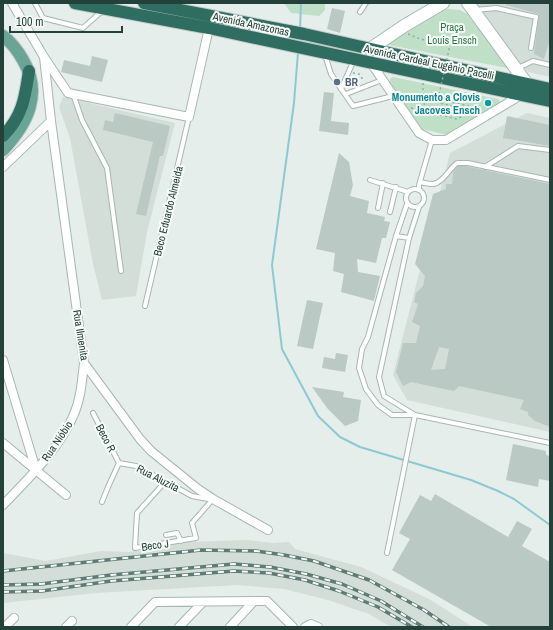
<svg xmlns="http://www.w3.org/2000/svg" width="553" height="630" font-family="'Archivo Narrow',sans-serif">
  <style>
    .built { fill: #d3ded9 }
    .green { fill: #bfdfc7 }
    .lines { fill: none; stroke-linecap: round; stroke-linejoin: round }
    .stream { stroke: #8ec9d3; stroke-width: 2 }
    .building { fill: #bac9c3; fill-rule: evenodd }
    .lane-casing { stroke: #a7b7b1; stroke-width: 6 }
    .street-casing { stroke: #a7b7b1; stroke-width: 10 }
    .secondary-casing { stroke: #a4bab2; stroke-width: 14 }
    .primary-casing { stroke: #c2cac8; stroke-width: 14 }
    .highway-casing { stroke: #c2cac8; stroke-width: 14 }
    .path { stroke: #86b2a3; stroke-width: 1.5; stroke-dasharray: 2 3; stroke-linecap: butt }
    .lane { stroke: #fff; stroke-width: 4 }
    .street { stroke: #fff; stroke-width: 8 }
    .secondary { stroke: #fff; stroke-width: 12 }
    .primary { stroke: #6aa494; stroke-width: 12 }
    .highway { stroke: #2f6d60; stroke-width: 12 }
    .rail-casing { stroke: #5f7c74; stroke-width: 3.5 }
    .rail { stroke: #f6fbf8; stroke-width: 2; stroke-dasharray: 6; stroke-linecap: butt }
    .path-bridge { stroke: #86b2a3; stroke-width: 1.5; stroke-dasharray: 2 3; stroke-linecap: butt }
    .service-dot { fill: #5c6f8a; stroke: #f6fbf8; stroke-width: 1.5 }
    .culture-dot { fill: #0f9aa8; stroke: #f6fbf8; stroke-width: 1.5 }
    .labels { text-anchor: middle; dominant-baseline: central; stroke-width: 4; stroke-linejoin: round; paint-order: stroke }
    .street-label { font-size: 11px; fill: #244139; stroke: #f6fbf8 }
    .park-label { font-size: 11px; fill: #2e7849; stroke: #f6fbf8 }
    .service-label { font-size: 11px; font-weight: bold; fill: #4e5e75; stroke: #f6fbf8; text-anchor: start }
    .culture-label { font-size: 11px; font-weight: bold; fill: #0d838f; stroke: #f6fbf8; text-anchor: end }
  </style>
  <rect width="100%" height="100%" fill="#e5eeea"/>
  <path class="built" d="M477 3H550V77L528 72 523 67Z
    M63 97 175 123 147 232 136 296 102 300 93 264 70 138 59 107Z
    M527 113 550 118V432L407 400 393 375 450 153Z
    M248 540 273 543 289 542 295 549 361 567 429 599 473 627H391L369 614 328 600 284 589 237 585 96 593 3 603V553L46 561 101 551 128 552 160 548 185 542Z"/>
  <path class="green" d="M284 3H325V10L319 16 291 13Z
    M448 9 460 10 467 14 508 66 507 68 389 45V42L444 10Z
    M393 77 498 99 499 100 500 103 447 135 422 129 390 83V79Z"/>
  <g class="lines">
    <path class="stream" d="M300 30 301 3
      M298 52 294 103 272 265 282 349 318 416 340 437 360 447 471 480 498 491 514 499 550 525"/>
  </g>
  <path class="building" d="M506 3H550V39L544 59 534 54 539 14 506 5Z
    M332 8 345 11 340 33 327 29Z
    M92 56 108 60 102 82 61 72 64 60 90 66Z
    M324 92 334 93 331 121 349 123 348 135 319 131Z
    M115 113 170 126 163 156H160L146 216 136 214 153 142 103 130 105 120 113 122Z
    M507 116 550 125V146L503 138Z
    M339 153 349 162 353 185 350 196 369 201 367 213 385 217 384 221 390 222 386 238H382L376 263 357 259 358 272 380 276 374 301 341 292 344 274 333 271 335 253 316 249Z
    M458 166H465L550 184V427L535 421 528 415V412L520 409 524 400 459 386 454 391 411 382 403 386 396 372 403 343H416L420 326 412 322 418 304 414 302 416 293 423 286 425 276 415 264 433 194 446 189V184H452L453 172ZM439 347 449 349 445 369 431 370Z
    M307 300 323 303 313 349 297 346Z
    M336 353 348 355 345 372 322 368 324 357 335 359Z
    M312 387 344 392 343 397 361 400 358 421 345 426 327 408Z
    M513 444 546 451V455L550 456V481L539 479 538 487 506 480Z
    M435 494 508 537 517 521 532 529 522 546 550 562V627H491L392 570 410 539 399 533 420 495 431 501Z"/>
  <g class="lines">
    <defs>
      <path id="lane" d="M35 3 43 18 83 28 102 11
        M475 10 496 8 536 17 531 48
        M360 12 366 3
        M325 55 331 74 353 106 393 96
        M518 68 533 61 550 65
        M341 89 354 60
        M73 94 82 120 107 168 121 271
        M346 94 382 80
        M485 167 518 146 550 150
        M370 180 408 192
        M420 182C424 183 429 184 433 184 443 183 449 169 457 163H468L550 180
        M406 198a9 9 0 1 1 18 0a9 9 0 1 1-18 0Z
        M419 190V185L432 140
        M407 204 396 236 368 337 362 349 359 368 366 389 378 405 392 415H415L550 443
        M378 208 383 183
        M390 212 396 187
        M396 236 409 238
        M145 306 189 117
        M93 413 119 463
        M415 415 384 396 379 377 409 238 419 207
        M165 482 137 513 135 548 196 538 192 523 213 499
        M102 502 108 487 119 463 136 466 142 469 192 496 208 499
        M166 535 177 533 181 541
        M387 553 415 415"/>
      <path id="street" d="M12 3 44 57 68 93 189 117 209 28
        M44 57 51 121 84 363 140 439 151 451 198 489 213 499 268 530
        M371 63 419 133 432 140H446L521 95
        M3 167 51 121
        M3 360 36 470
        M3 443 66 495
        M3 505C28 479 61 447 74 414 81 398 82 380 84 363
        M5 627 14 618
        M66 627 72 621
        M131 627 155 602 267 601 293 627
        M179 627 203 602
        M230 627 254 601
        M305 627 311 624 318 627"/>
      <path id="secondary" d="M468 3 527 84
        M370 49 404 26 443 3"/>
      <path id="primary" d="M3 36C11 42 18 51 23 60 43 94 27 124 3 150"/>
      <path id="highway" d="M75 3 209 28 550 101
        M144 3 304 34 550 89
        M3 136C23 116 25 97 29 71"/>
    </defs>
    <use href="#lane" class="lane-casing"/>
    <use href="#street" class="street-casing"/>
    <use href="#secondary" class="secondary-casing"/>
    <use href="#primary" class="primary-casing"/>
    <use href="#highway" class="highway-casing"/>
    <path class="path" d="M408 34 420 39 450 45
      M353 73 359 74 364 81
      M423 83V99L426 110
      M402 94 478 112
      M438 99 473 107
      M411 108 457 119 473 111 477 94"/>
    <use href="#lane" class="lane"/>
    <use href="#street" class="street"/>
    <use href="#secondary" class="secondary"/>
    <use href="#primary" class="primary"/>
    <use href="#highway" class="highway"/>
    <defs>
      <path id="rail" d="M3 571 201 550 256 551 284 555 314 561 369 580 424 610 449 627
        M3 585 41 584 111 575 234 564 270 567 306 574 342 584 381 601 423 627
        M3 592 42 591 111 581 234 571 269 573 305 580 339 591 378 607 412 627"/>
    </defs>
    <use href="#rail" class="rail-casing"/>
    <use href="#rail" class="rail"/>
    <path class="path-bridge" d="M438 99 450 45"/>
  </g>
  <circle class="service-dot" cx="337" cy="82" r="4"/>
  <circle class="culture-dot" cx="488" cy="103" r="4"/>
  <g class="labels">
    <g class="street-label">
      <text transform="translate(251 24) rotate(12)">Avenida Amazonas</text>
      <text transform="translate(429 62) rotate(12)">Avenida Cardeal Eugênio Pacelli</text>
      <text transform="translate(168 211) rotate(-76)">Beco Eduardo Almeida</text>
      <text transform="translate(81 335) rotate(81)">Rua Ilmenita</text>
      <text transform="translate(106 438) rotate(62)">Beco R</text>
      <text transform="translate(57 441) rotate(-56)">Rua Nióbio</text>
      <text transform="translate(158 478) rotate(27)">Rua Aluzita</text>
      <text transform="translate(155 545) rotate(-8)">Beco J</text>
    </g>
    <g class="park-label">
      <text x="452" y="27">Praça<tspan x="452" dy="13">Louis Ensch</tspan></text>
    </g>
    <g class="service-label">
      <text x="345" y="82">BR</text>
    </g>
    <g class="culture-label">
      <text x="480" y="97">Monumento a Clovis<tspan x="480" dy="13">Jacoves Ensch</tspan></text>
    </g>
  </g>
  <rect width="553" height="630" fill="none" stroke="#244139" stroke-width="8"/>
  <path d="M10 26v6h112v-6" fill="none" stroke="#244139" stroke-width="2"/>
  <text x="16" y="26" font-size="12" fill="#244139" stroke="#f6fbf8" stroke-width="3" paint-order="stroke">100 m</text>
</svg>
